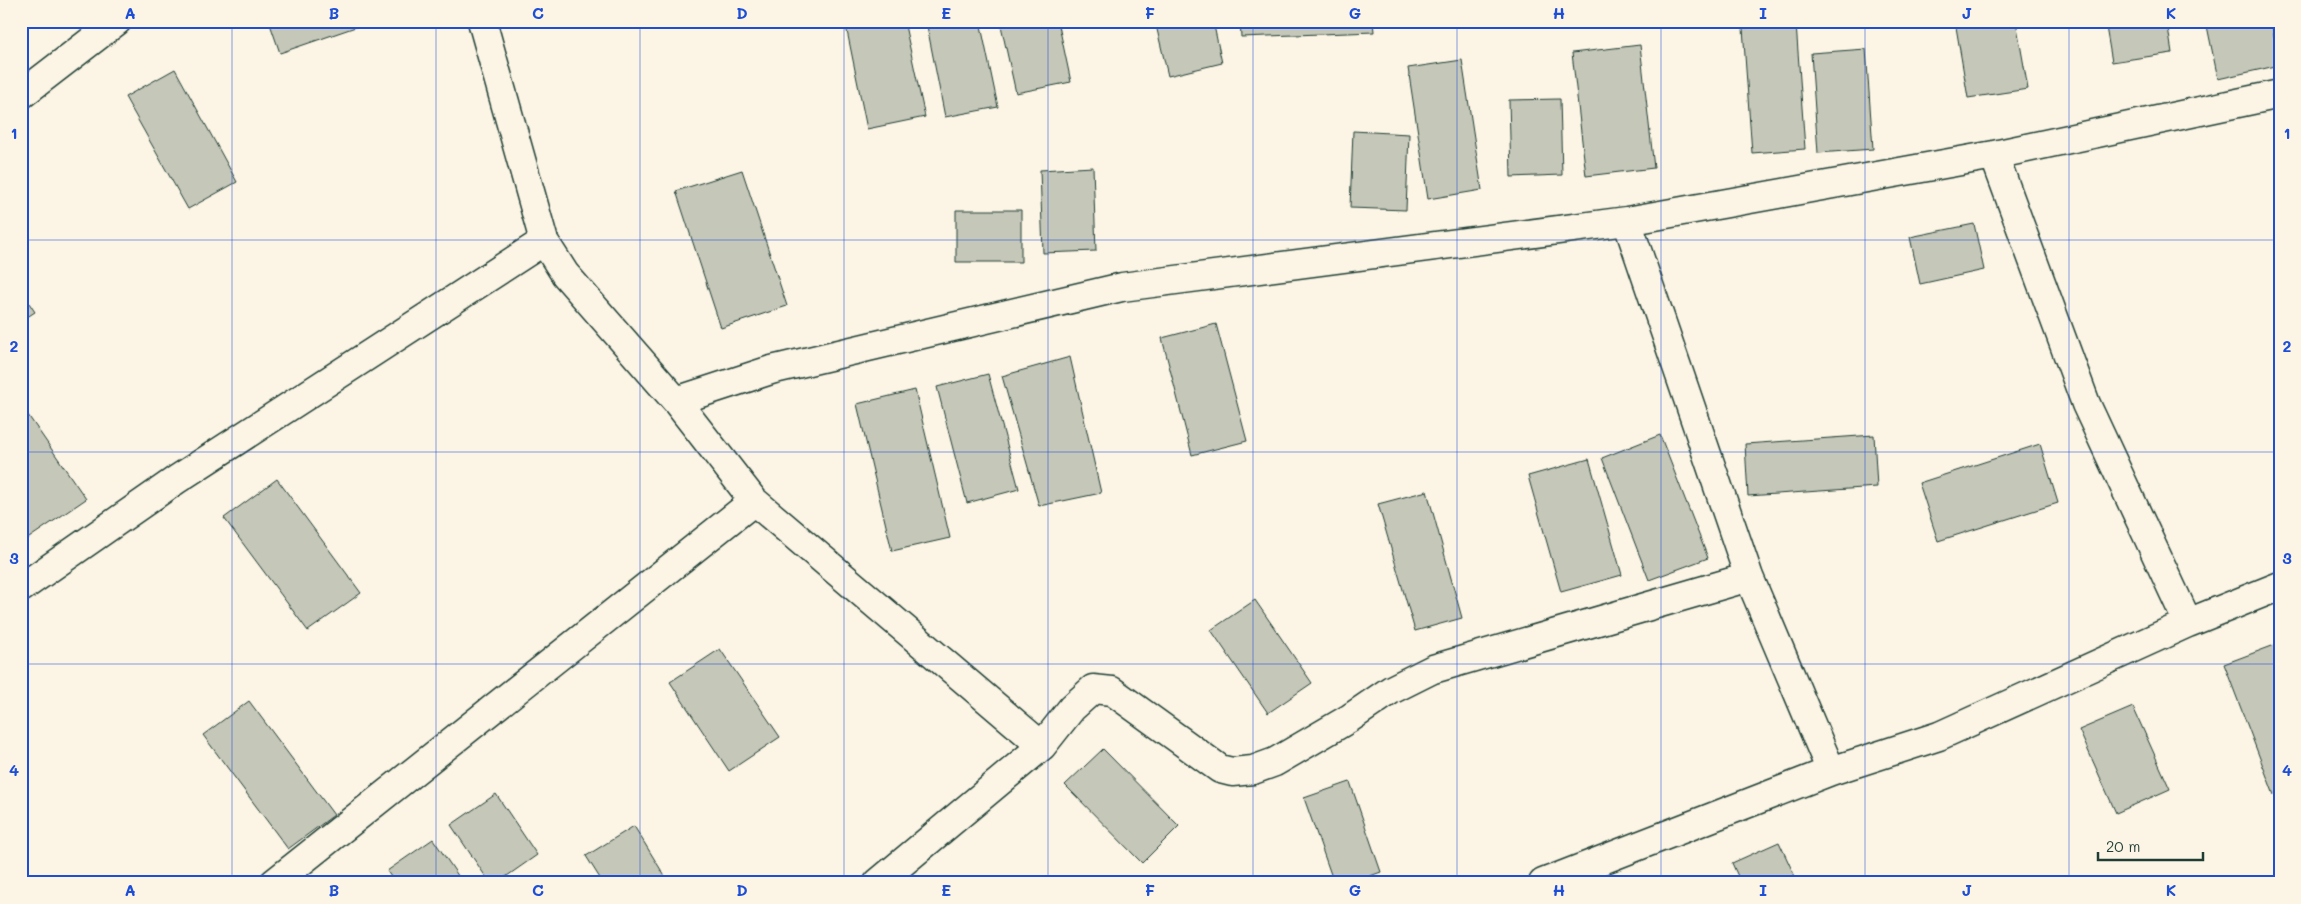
<svg xmlns="http://www.w3.org/2000/svg" width="2301" height="904" font-family="Mali,sans-serif">
  <style>
    .building { fill: #c5c7b9; stroke: #1f3d34 }
    .lines { fill: none; stroke-linecap: round; stroke-linejoin: round }
    .minor-casing { stroke: #1f3d34; stroke-width: 31 }
    .minor { stroke: #fcf5e5; stroke-width: 28 }
    .grid { fill: none; stroke: #1d4ed8; stroke-width: 1; stroke-opacity: 0.55 }
    .neatline { fill: none; stroke: #1d4ed8; stroke-width: 2 }
    .grid-label { font-size: 16px; text-anchor: middle; font-weight: bold; fill: #1d4ed8 }
  </style>
  <rect width="100%" height="100%" fill="#fcf5e5"/>
  <filter id="ink" filterUnits="userSpaceOnUse"><feTurbulence type="fractalNoise" baseFrequency=".02" numOctaves="2"/><feDisplacementMap in="SourceGraphic" scale="10" xChannelSelector="R" yChannelSelector="G"/><feConvolveMatrix kernelMatrix="1 2 1 2 8 2 1 2 1" color-interpolation-filters="sRGB"/></filter>
  <g filter="url(#ink)">
    <path class="building" d="M269 21H373L280 53Z
      M845 21H904L925 117 867 129Z
      M926 21H980L998 107 945 117Z
      M1000 21H1058L1071 82 1016 93Z
      M1155 21H1213L1222 63 1168 76Z
      M1240 21H1373L1374 32 1241 37Z
      M1955 21H2016L2028 89 1968 98Z
      M2105 21H2167L2172 53 2112 62Z
      M2206 21H2271L2280 65 2218 79Z
      M1796 24 1805 149 1752 153 1743 28Z
      M1640 45 1654 168 1586 176 1572 53Z
      M1866 49 1873 149 1818 153 1811 53Z
      M1462 60 1482 190 1428 199 1408 68Z
      M175 69 237 182 188 209 125 97Z
      M1560 99 1562 175 1511 177 1509 100Z
      M1353 131 1409 134 1406 210 1350 208Z
      M1093 167 1096 251 1043 253 1040 170Z
      M742 170 787 306 721 328 676 191Z
      M956 210H1021V262H956Z
      M1974 224 1984 270 1920 284 1910 237Z
      M21 291 35 312 21 321Z
      M1216 324 1247 441 1192 455 1162 338Z
      M1070 357 1101 493 1039 506 1002 376Z
      M988 374 1019 489 967 503 937 387Z
      M915 390 950 538 892 551 857 404Z
      M21 405 86 499 26 540 21 533Z
      M1660 435 1708 558 1649 580 1602 458Z
      M1874 435 1877 487 1748 496 1745 444Z
      M2040 444 2058 503 1938 541 1919 483Z
      M1589 459 1622 575 1561 592 1528 476Z
      M277 479 361 593 308 631 224 518Z
      M1427 491 1462 618 1415 631 1378 504Z
      M1255 600 1312 683 1268 713 1211 630Z
      M2280 643V793L2274 795 2224 664Z
      M720 649 780 737 729 771 670 682Z
      M249 701 334 815 288 849 203 735Z
      M2133 707 2170 789 2116 813 2079 730Z
      M1103 749 1179 826 1142 863 1065 785Z
      M1350 782 1381 872 1351 883H1334L1304 798Z
      M496 794 537 855 497 883H490L451 825Z
      M634 826 669 883H603L586 856Z
      M433 839 463 883H395L387 871Z
      M1779 842 1798 883H1741L1732 863Z"/>
    <g class="lines">
      <defs>
        <path id="minor" d="M482 21 544 241 565 274 676 401 754 501 1042 746
          M21 95 117 21
          M1994 155 2086 404 2188 623
          M1627 221 1749 577 1831 771
          M676 401 771 370 1122 287 1627 221 1994 155 2280 94
          M21 588 176 480 544 241
          M274 883 754 501
          M878 883 1042 746 1072 708 1093 689 1112 691 1220 769 1232 772 1253 770 1275 762 1350 718 1391 690 1433 669 1749 577
          M1543 883 1831 771 1939 736 2188 623 2280 586"/>
      </defs>
      <use href="#minor" class="minor-casing"/>
      <use href="#minor" class="minor"/>
    </g>
  </g>
  <path class="grid" d="M232 21V883M436 21V883M640 21V883M844 21V883M1048 21V883M1253 21V883M1457 21V883M1661 21V883M1865 21V883M2069 21V883M21 240H2280M21 452H2280M21 664H2280"/>
  <rect width="2301" height="904" fill="none" stroke="#fcf5e5" stroke-width="55"/>
  <path d="M2098 852v8h105v-8" fill="none" stroke="#1f3d34" stroke-width="2.5"/>
  <text x="2106" y="852" font-size="15" fill="#1f3d34" stroke="#fcf5e5" stroke-width="4" paint-order="stroke">20 m</text>
  <rect x="28" y="28" width="2246" height="848" class="neatline"/>
  <g class="grid-label">
    <text x="130" y="19">A</text>
    <text x="334" y="19">B</text>
    <text x="538" y="19">C</text>
    <text x="742" y="19">D</text>
    <text x="946" y="19">E</text>
    <text x="1150" y="19">F</text>
    <text x="1355" y="19">G</text>
    <text x="1559" y="19">H</text>
    <text x="1763" y="19">I</text>
    <text x="1967" y="19">J</text>
    <text x="2171" y="19">K</text>
    <text x="14" y="139">1</text>
    <text x="2287" y="139">1</text>
    <text x="14" y="352">2</text>
    <text x="2287" y="352">2</text>
    <text x="14" y="564">3</text>
    <text x="2287" y="564">3</text>
    <text x="14" y="776">4</text>
    <text x="2287" y="776">4</text>
    <text x="130" y="896">A</text>
    <text x="334" y="896">B</text>
    <text x="538" y="896">C</text>
    <text x="742" y="896">D</text>
    <text x="946" y="896">E</text>
    <text x="1150" y="896">F</text>
    <text x="1355" y="896">G</text>
    <text x="1559" y="896">H</text>
    <text x="1763" y="896">I</text>
    <text x="1967" y="896">J</text>
    <text x="2171" y="896">K</text>
  </g>
</svg>
